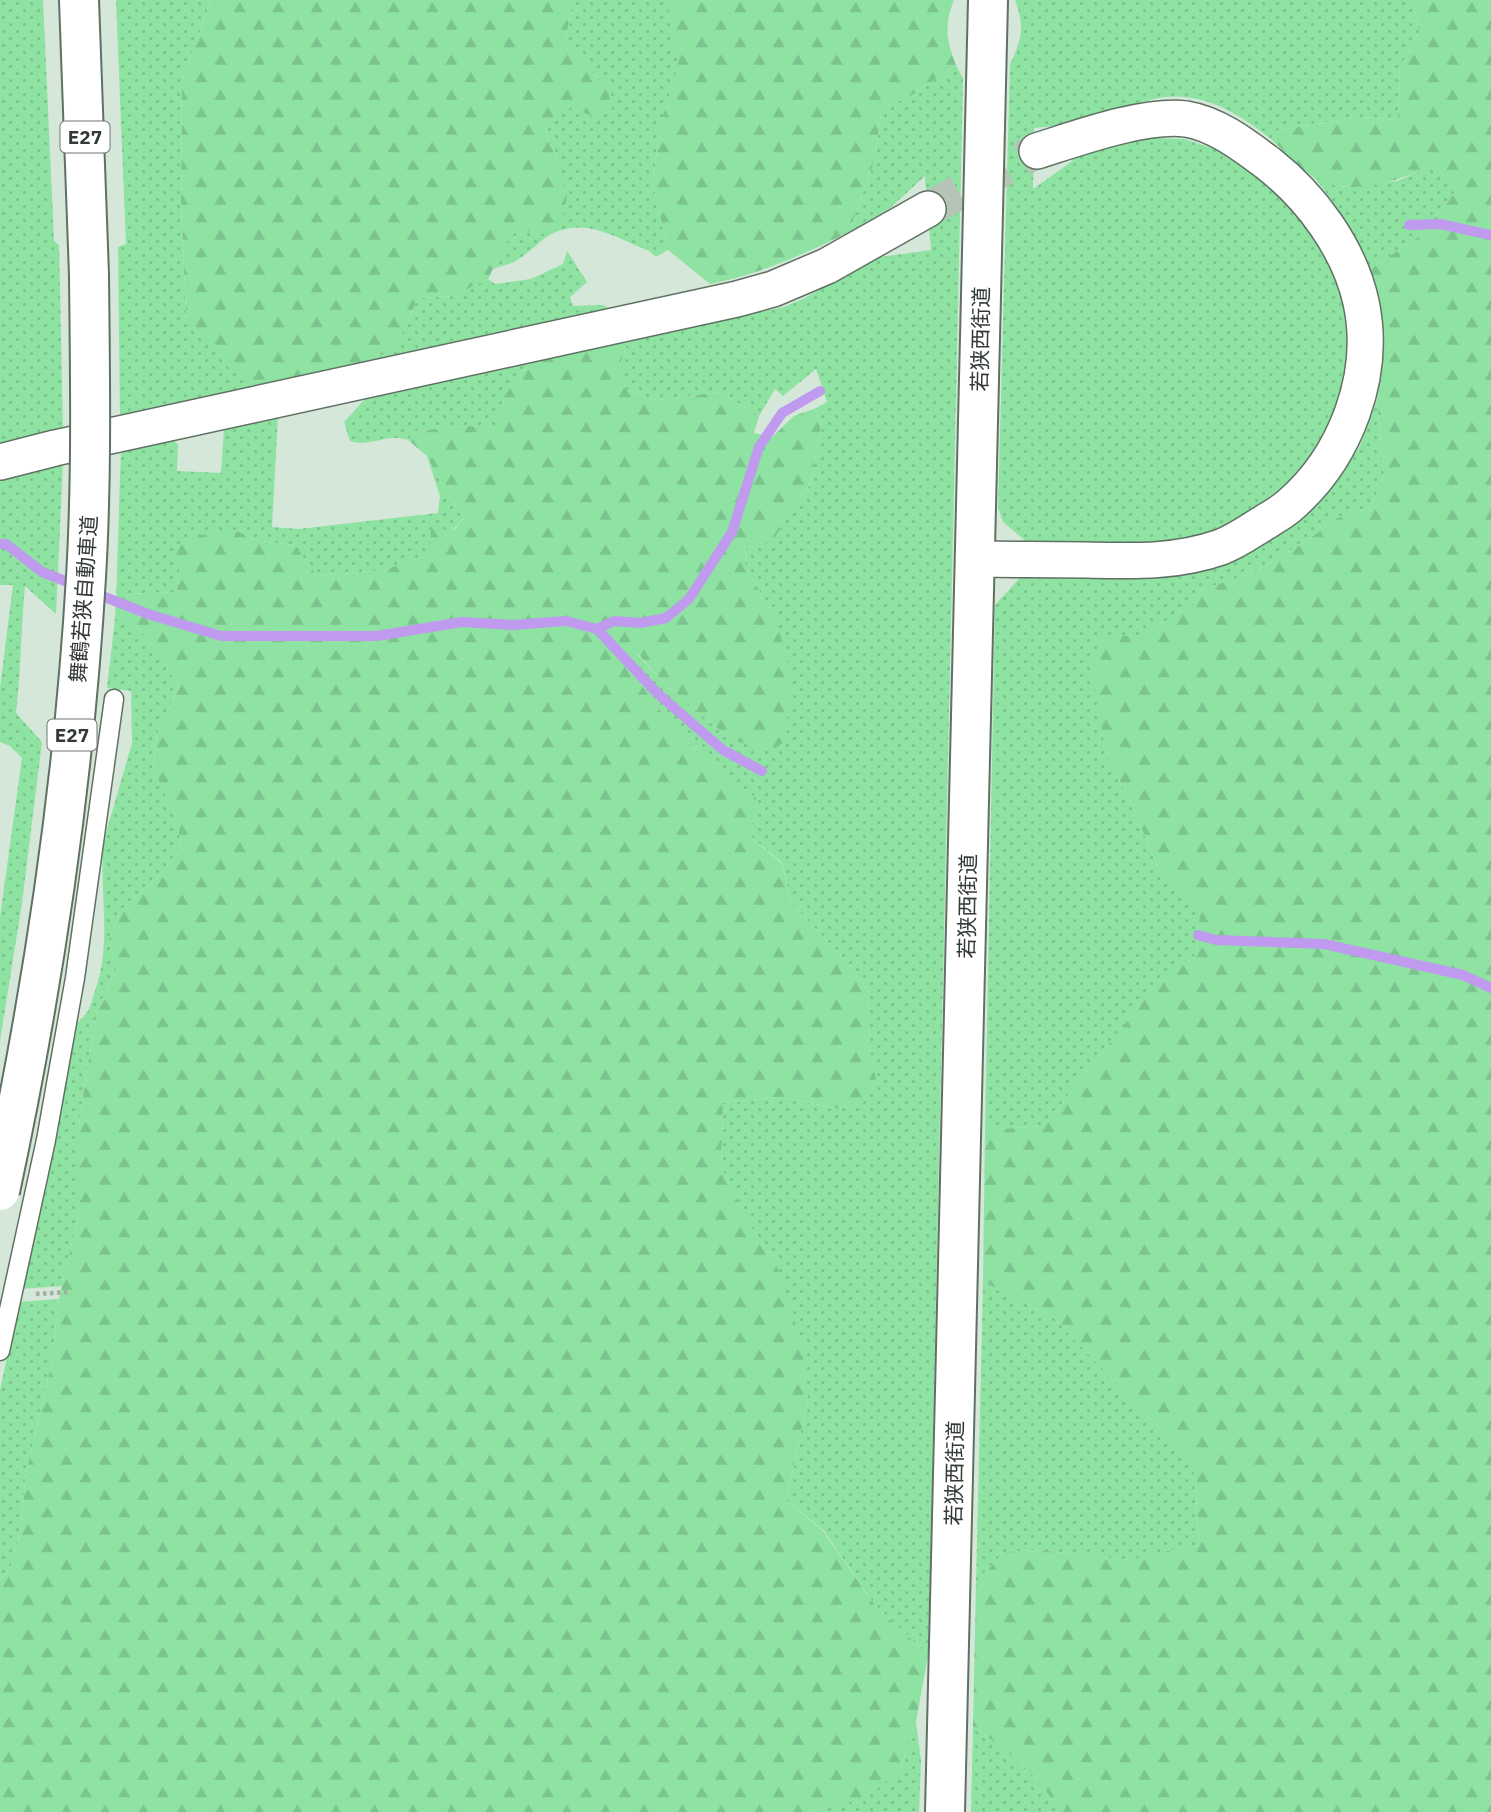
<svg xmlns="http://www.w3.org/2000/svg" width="1491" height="1812" font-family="'IBM Plex Sans','Noto Sans JP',sans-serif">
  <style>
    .grass { fill: url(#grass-dots) }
    .forest { fill: url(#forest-firs) }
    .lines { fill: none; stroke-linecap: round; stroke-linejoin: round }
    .stream { stroke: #bf9aee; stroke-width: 10 }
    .street-tunnel { stroke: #b5c4b7; stroke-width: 35; stroke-dasharray: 35 18; stroke-linecap: butt }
    .lane-casing { stroke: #607164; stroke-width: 21 }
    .street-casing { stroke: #607164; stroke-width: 38 }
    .secondary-casing { stroke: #607164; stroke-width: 42 }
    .highway-casing { stroke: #607164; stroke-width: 42 }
    .path { stroke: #a1afa3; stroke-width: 4.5; stroke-dasharray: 3.5 3.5; stroke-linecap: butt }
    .lane { stroke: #fff; stroke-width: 18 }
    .street { stroke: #fff; stroke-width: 35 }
    .secondary { stroke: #fff; stroke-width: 38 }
    .highway { stroke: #fff; stroke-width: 38 }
    .highway-bridge-casing { stroke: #607164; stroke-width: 42; stroke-linecap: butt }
    .highway-bridge { stroke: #fff; stroke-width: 38 }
    .labels { text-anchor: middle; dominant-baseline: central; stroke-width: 7; stroke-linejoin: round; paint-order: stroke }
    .shield { fill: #fff; stroke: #707571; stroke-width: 2 }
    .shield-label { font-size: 19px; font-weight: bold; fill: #333a34 }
    .street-label { font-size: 21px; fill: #333a34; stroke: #fff }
  </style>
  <defs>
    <pattern id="grass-dots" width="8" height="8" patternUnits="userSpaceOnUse" patternTransform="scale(1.75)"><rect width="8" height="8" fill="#8ee3a3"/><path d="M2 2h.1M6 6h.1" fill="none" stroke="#7bc48d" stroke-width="1.8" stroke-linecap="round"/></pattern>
    <pattern id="forest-firs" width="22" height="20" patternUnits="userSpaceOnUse" patternTransform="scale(1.75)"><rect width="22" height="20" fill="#8ee3a3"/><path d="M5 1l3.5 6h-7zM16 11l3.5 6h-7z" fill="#7bc48d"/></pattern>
  </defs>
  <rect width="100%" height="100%" fill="#d5e7d8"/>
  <path class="grass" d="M0 0H43L54 241 59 245 63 428 0 447Z
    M116 0H211L182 81 181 199 186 315 263 387 211 395 120 415 118 247 126 244Z
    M569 0H665L679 64 659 130 653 185 668 250 656 257 649 251C614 237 581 214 545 238 536 245 528 253 519 259 512 264 501 266 493 269L506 242 518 228 539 235 557 158 545 133 560 103 594 117 608 89 565 46 571 8Z
    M1015 0H1413L1419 32 1400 68 1398 120 1360 117 1279 130 1271 139C1236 112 1200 89 1154 99 1126 106 1100 118 1072 124 1060 127 1047 126 1034 128L1033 189 1071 162 1076 156 1114 145 1155 138 1184 139 1218 150 1282 193 1313 227 1334 266 1347 304 1350 344 1344 390 1330 430 1312 461 1281 494 1210 535 1176 543 1131 546 1028 543 1003 522 998 507 1010 64C1022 40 1025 26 1015 0Z
    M956 65 963 78 961 172 928 1655 875 1605 824 1531 786 1500 808 1399 776 1263 747 1221 721 1167 723 1103 779 1097 840 1109 877 1089 870 1050 868 991 842 957 791 902 782 863 752 838 755 798 692 748 654 703 632 671 637 654 662 681 730 739 777 623 745 565 746 544 795 506 811 483 821 424 816 408 827 402 816 369 783 396 775 389 759 416 719 392 657 400 626 390 620 364 629 338 784 307 805 298 873 258 931 250 925 176 889 209 849 232 874 162 882 108 911 96Z
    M1434 165 1457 190 1420 236 1370 269C1354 235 1338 206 1313 176L1343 187 1397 181Z
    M567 251 587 282 570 297 573 306 603 305 612 310 367 361 398 342 418 298 453 296 488 279 495 284 531 279 563 264Z
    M533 359 504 396 496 428 463 426 416 431 408 440C383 433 373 448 350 441L344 422 367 397Z
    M1377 400 1384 475 1371 508 1337 518 1305 542 1252 573 1201 590 1194 605 1141 636 1106 753 1132 805 1159 870 1200 908 1197 954 1154 987 1044 1126 985 1130 995 605 1025 572 1259 546 1301 520 1335 483 1360 446Z
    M278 416 272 527 299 529 438 513 440 496 427 456 446 493 465 517 429 555 383 570 317 576 294 545 258 541 235 530 180 568 176 592 131 594 116 602 121 448 172 438 178 445 177 471 221 473 224 429Z
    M63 460 56 614 25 586C21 628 21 670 16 713L42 742 22 903 0 1041V917L22 758 10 746 0 742V688L13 585H0V476Z
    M115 618 139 629 157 650 179 687 157 734 153 769 177 818 181 847 158 877 124 907 108 940 116 970 98 1010 87 1068 78 1134V1216L62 1286 21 1289 73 1027C78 1022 84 1017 88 1011 91 1005 93 997 95 991 113 941 98 890 104 840L132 743 131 691 107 688Z
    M983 1282 1053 1317 1194 1464 1199 1545 1130 1560 1037 1550 1004 1552 976 1583Z
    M59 1299 51 1366 26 1473 20 1534 10 1569 0 1579V1390L19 1302Z
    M916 1722 921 1761 919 1812H811L866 1797 900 1770Z
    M973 1726C1004 1750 1043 1774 1057 1812H971Z"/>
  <path class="forest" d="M211 0H569L571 8 565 46 608 89 612 112 594 117 560 103 545 133 557 158 567 196 561 229 539 235 518 228 506 243 488 279 453 296 418 298 398 342 367 361 263 387 230 370 186 315 181 199 182 81Z
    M665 0H954C944 26 946 40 956 65L911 96 882 108 874 162 849 232C805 254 759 274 710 284L668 250 653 185 659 130 678 64Z
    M1413 0H1491V1812H1057C1043 1774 1004 1750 973 1726L976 1583 1004 1552 1037 1550 1130 1560 1199 1544 1194 1464 1053 1317 983 1282 985 1130 1044 1126 1154 987 1197 954 1200 908 1159 870 1132 805 1106 753 1091 669 1102 637 1141 635 1194 605 1201 590 1252 573 1305 542 1337 518 1371 508 1384 475 1377 400 1384 348 1379 299 1370 269 1420 236 1457 190 1434 165C1398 181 1349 199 1312 176 1298 167 1284 151 1271 139L1279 130 1360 117 1398 120 1400 68 1419 32Z
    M629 338 620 364 626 390 657 400 719 392 759 416 754 433 772 437 794 416 816 408 821 424 811 482 771 543 746 545 745 565 777 623 791 672 786 740 771 752 730 739 662 681 638 654 632 671 654 703 692 748 756 798 752 838 782 864 791 902 842 957 868 991 870 1050 878 1089 840 1109 779 1097 723 1103 721 1167 747 1221 776 1263 803 1348 808 1399 786 1500 823 1531 875 1605 928 1655 916 1722 900 1770 866 1798 811 1812H0V1579L10 1569 20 1534 26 1473 51 1366 59 1299 78 1216V1134L87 1068 98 1010 116 970 108 940 124 907 158 877 181 847 177 818 153 769 157 734 179 687 157 650 139 629 115 618 116 602 131 594 176 592 180 568 175 551 185 541 209 533 235 530 258 541 295 545 317 576 383 570 429 555 431 529 454 530 465 517 446 493 427 456 408 440 416 431 463 426 495 427 504 396 533 359Z"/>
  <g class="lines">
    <path class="stream" d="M1409 225 1440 224 1491 235
      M0 544H6L42 572 78 586
      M92 592 148 614 221 636H377L462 622 513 625 566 621 597 629 657 693 723 750 762 771
      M597 629 614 621 640 623 666 618 689 599 732 532 759 447 782 413 820 391
      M1198 935 1216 940 1324 944 1463 975 1491 988"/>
    <path class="street-tunnel" d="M928 209 1037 151"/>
    <defs>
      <path id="lane" d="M0 1351 46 1140 75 978 114 699"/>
      <path id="street" d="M0 462 55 448 737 299 773 289 827 266 928 209
        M974 559C1011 559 1048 560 1085 560 1132 561 1176 563 1221 547 1235 542 1249 532 1262 524 1271 518 1281 513 1289 506 1345 458 1377 376 1361 302 1349 248 1311 197 1269 164 1245 146 1217 124 1186 119 1144 114 1078 138 1037 151"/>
      <path id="secondary" d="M945 1812 988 0"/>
      <path id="highway" d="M79 0 89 275"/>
    </defs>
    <use href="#lane" class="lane-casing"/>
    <use href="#street" class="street-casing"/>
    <use href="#secondary" class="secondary-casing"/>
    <use href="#highway" class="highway-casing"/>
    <path class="path" d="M36 1294 70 1292"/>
    <use href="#lane" class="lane"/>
    <use href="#street" class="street"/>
    <use href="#secondary" class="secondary"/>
    <use href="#highway" class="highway"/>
    <defs>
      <path id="highway-bridge" d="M0 1191C43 990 74 783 86 577 92 476 90 375 89 275"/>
    </defs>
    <use href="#highway-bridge" class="highway-bridge-casing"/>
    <use href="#highway-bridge" class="highway-bridge"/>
  </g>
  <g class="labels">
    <g class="shield">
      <rect x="60.5" y="121.5" width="49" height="31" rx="5"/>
      <rect x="47.5" y="719.5" width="49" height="31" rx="5"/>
    </g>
    <g class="shield-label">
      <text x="85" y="137">E27</text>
      <text x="72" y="735">E27</text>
    </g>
    <g class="street-label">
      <text transform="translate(980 339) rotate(-89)">若狭西街道</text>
      <text transform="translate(83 599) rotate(-86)">舞鶴若狭自動車道</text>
      <text transform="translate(967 906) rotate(-89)">若狭西街道</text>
      <text transform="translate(954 1473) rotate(-89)">若狭西街道</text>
    </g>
  </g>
</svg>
